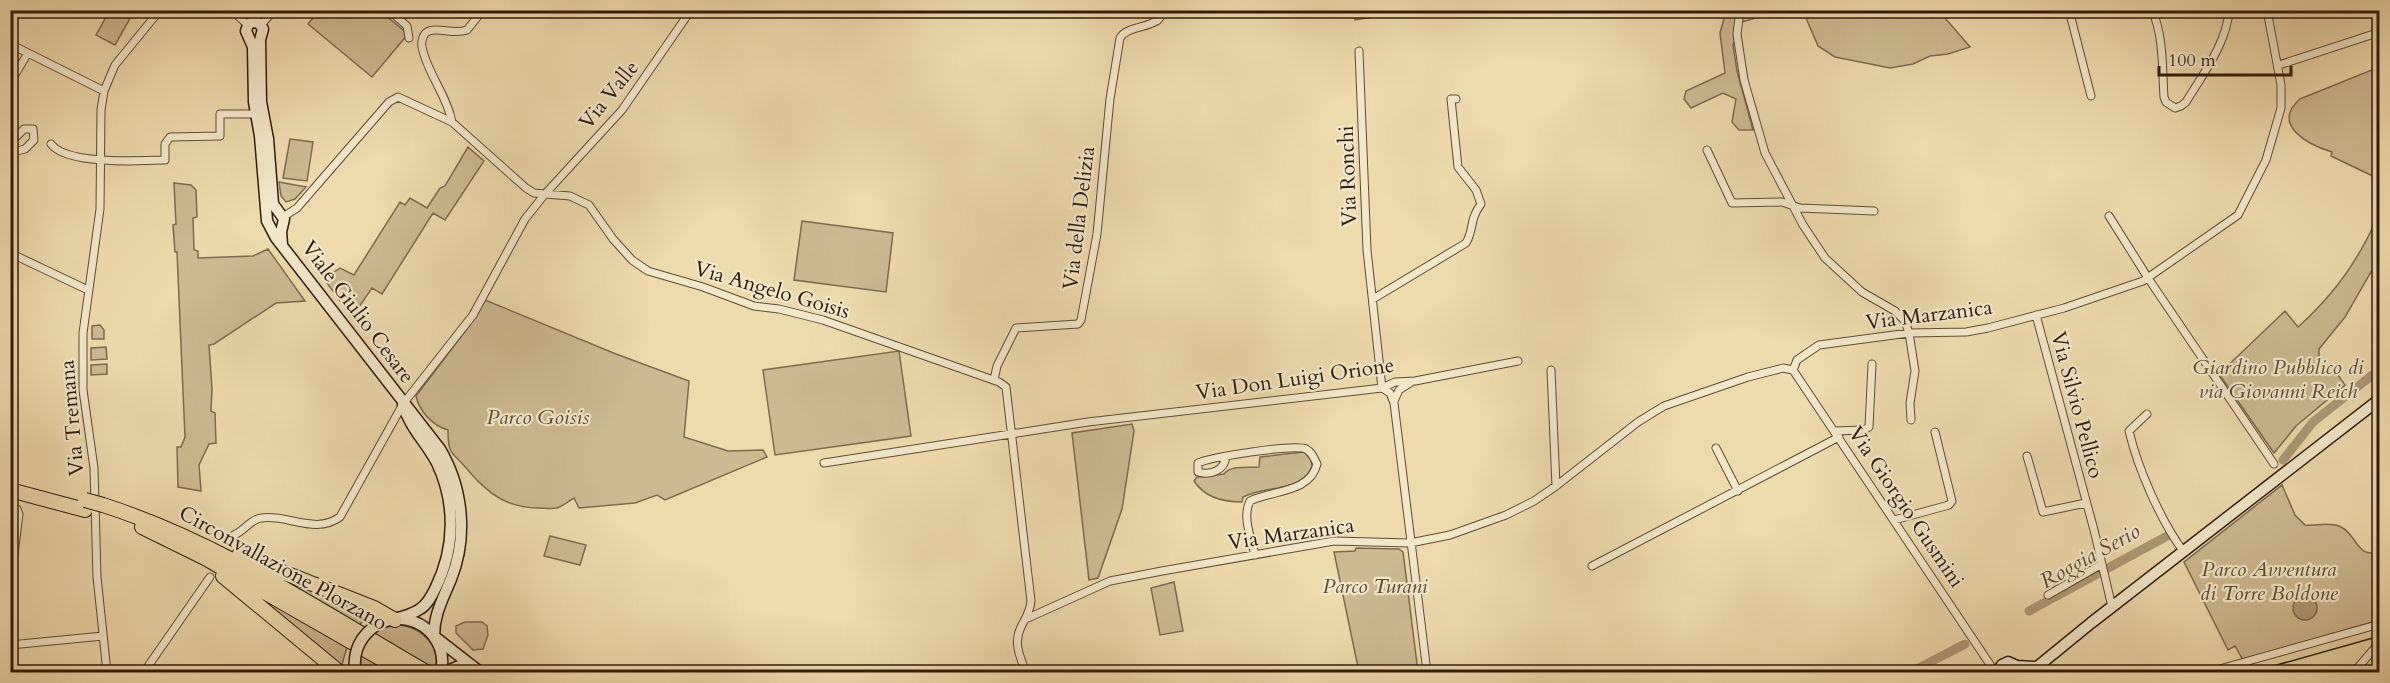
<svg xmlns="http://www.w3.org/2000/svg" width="2390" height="683" font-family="Cardo,serif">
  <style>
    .green { fill: #cdba92; stroke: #7e6a4f; stroke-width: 1.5 }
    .water { fill: #ad9976; stroke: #7b674c; stroke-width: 1.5 }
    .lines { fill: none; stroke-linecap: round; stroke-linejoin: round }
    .canal { stroke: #ad9976; stroke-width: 9 }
    .street-casing { stroke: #5f4b34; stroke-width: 9 }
    .secondary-casing { stroke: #301b0c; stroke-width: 13 }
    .highway-casing { stroke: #301b0c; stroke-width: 16 }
    .street { stroke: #f3e7ca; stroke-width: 7 }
    .secondary { stroke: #f3e7ca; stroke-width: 10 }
    .highway { stroke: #eddaad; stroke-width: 14 }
    .tram { stroke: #301b0c; stroke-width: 1.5 }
    .secondary-bridge-casing { stroke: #301b0c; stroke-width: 13; stroke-linecap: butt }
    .highway-bridge-casing { stroke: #301b0c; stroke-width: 16; stroke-linecap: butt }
    .secondary-bridge { stroke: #f3e7ca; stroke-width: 10 }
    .highway-bridge { stroke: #eddaad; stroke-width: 14 }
    .labels { text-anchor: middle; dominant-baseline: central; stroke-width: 4.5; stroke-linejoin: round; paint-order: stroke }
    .street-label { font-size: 21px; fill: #301b0c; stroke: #f3e7ca }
    .park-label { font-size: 21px; font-style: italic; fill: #5f4b34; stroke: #f3e7ca }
    .water-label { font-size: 22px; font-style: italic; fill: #5c4731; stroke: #f3e7ca }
  </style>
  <rect width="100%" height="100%" fill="#eddaad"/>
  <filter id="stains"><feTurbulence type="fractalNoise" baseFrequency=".00333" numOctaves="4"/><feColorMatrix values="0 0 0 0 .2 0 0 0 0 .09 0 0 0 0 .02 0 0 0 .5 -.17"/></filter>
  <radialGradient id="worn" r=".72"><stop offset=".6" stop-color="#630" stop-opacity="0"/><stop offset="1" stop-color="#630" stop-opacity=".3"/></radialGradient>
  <path class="green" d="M110 10 129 11 133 13 115 45 96 35Z
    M1453 10V14L1407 12 1355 20 1354 11Z
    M319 11H380L408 34 372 77 308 24Z
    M1726 11H1779L1742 22 1733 45 1737 71 1753 130H1739L1732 122 1736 99 1723 93 1691 108 1684 99 1686 91 1725 73 1720 33Z
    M1803 11H1943L1945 18 1970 47 1948 54 1930 56 1913 64 1890 68 1835 57 1818 46Z
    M2379 67V179L2331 156 2332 152C2309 145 2270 125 2300 99Z
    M290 139 313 142 307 181 283 178Z
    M468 147 484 161 445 220 433 213 382 294 372 288 352 317 324 279 340 268 354 275 400 202 405 205 410 198 427 208 440 188 445 186Z
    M279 182 306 187 295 199 286 202 281 196Z
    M174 183 191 185 196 190 197 217 193 218 194 250 198 251V258L253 256 268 249 305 301 276 303 214 344 209 345 212 389 211 411 215 413 216 443 209 444 199 465 201 491 178 487 177 447H181L185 437 177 252H175L173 225 176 224Z
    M2379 213V258L2345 317 2319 349V359L2322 365 2338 375 2345 385 2296 426 2274 453 2219 374 2285 311 2298 327C2334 295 2361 257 2379 213Z
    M802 221 893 233 886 292 794 280Z
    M485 300 616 354 689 381 684 437 728 451 763 450 767 457 665 500 657 495 635 503 579 508 574 498C569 501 563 506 557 508 552 509 544 508 538 508 507 508 487 493 467 469 452 451 448 456 448 430 433 426 419 411 416 396L469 326Z
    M100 325 104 330V339H92V326Z
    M106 347 107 359 91 360V348Z
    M899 351 911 436 775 455 763 370Z
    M107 364V374L91 375V365Z
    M1132 424 1134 431 1122 509 1098 578 1089 580 1072 433Z
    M1304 452 1311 460 1312 466C1303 493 1263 485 1243 497L1242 502C1223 502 1205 498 1194 481L1197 477 1224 474C1231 465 1247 468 1259 467L1260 457Z
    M2282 485 2295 515 2305 525C2316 526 2328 522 2339 526 2357 533 2356 559 2379 552V620L2243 660 2235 646 2228 650 2184 562Z
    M550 536 586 545 580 565 544 556Z
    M1356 548 1399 549 1403 552 1418 672H1359L1334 552 1355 551Z
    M258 568 370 611 359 626Z
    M1174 582 1183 631 1160 635 1151 588Z
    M242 584 347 647 341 668Z
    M465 622H482L487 626 488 635 483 649 473 650 456 633V626Z
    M397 625C421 626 441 645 435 670L372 634 383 628Z
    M360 654 393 672H361Z"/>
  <path class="water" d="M2293 608a12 12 0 1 1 24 0a12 12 0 1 1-24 0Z"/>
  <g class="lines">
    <path class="canal" d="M2283 460 2313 422 2380 369
      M2029 611 2169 535
      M1911 672 1965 644"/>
    <defs>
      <path id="street" d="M231 10 248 25
        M389 10 407 26 409 38
        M1740 10 1737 34 1744 80 1765 153 1803 225 1825 258 1862 292 1895 311 1905 321 1909 333 1915 371 1910 403 1911 420
        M2069 10 2091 96
        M2152 10C2164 37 2162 68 2164 97L2166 102 2175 108 2181 106 2186 102C2203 74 2227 43 2229 10
        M1158 20 1162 15V10
        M261 25 274 10
        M10 44 104 91
        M1359 51 1367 250 1382 388
        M2279 65 2380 32
        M10 83 28 53
        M452 122C447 95 427 73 422 47 421 41 423 33 429 31 439 27 454 35 467 30L483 10
        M10 143 24 129H33L34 140 25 149 17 151 10 145
        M51 144C66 165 141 161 165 160V144L170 137 220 136V114H255
        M1707 150 1732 203 1782 202 1800 208 1874 211
        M2109 216 2148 278 2274 464
        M283 217 297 208 389 102 398 97 452 122 526 188 534 193 545 194 622 110 691 10
        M10 253 88 290
        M1373 299 1466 243C1474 230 1469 220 1481 204L1476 190 1458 167 1451 99H1456
        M2036 315 2094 530 2112 607
        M1551 370 1556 486
        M1793 370 1797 360 1819 345 1909 333 1966 332 1988 328 2064 308 2143 281 2238 215 2266 160 2281 108V85L2267 10
        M1793 370 1995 672
        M994 380 997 366 1016 328 1078 324 1081 320 1097 234 1110 99 1120 38C1126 27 1147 28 1158 20L1155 10
        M1382 388 1390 393 1394 403 1427 672
        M1394 401 1399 390 1410 383
        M2147 414 2129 431C2138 469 2160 519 2183 551
        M1835 431 1864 430 1869 427 1872 364
        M1716 448 1738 491
        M1226 456C1225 470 1211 476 1198 472V463C1211 457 1294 444 1306 449 1312 452 1314 458 1317 464 1310 493 1273 490 1250 501 1242 517 1251 538 1255 555
        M2027 456 2043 512 2086 503
        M824 463 1088 422 1382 388 1395 382 1415 381 1518 361
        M10 506 17 509 19 514 10 587
        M1894 520 1949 505 1952 501 1935 432
        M234 535C244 531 251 519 261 518 288 514 315 535 340 517L403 404 473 315 525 219 545 194 570 196 589 205 613 239 632 260 648 271 703 287 754 306 779 309 823 320 999 382 1006 387 1031 601C1030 612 1026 617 1021 627 1013 643 1020 657 1026 672
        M1592 566 1839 437
        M2048 595 2102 564
        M1028 618 1110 581 1162 571 1334 541 1410 543 1450 535 1506 515 1534 501 1556 486 1638 422 1664 406 1748 377 1783 368 1793 370
        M10 645 103 636
        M107 672 97 577 94 468 83 390V333L100 209 101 110 104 91 115 65 160 10
        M144 672 210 577
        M2209 672 2380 624
        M2354 672 2380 642"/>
      <path id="secondary" d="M282 244 281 232 284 219 273 204 268 139 261 102 260 40 263 29 259 23 252 22 248 25 246 31 253 47 254 102 260 136 267 221 276 238 440 449C463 488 468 537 451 579 443 599 434 614 434 636
        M401 619C428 621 447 645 441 672
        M378 624C392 618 407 618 420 609 428 604 432 595 436 587 455 548 456 503 437 463 426 442 409 427 403 404
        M435 637 480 672
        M445 672 459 666 473 670
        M1998 672 2002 665 2008 662 2017 666 2035 667
        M2031 672 2091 623 2380 399"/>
      <path id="highway" d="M10 490 85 510
        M103 505C219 542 322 612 426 672
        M142 527 205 558 404 672
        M239 555 374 608 395 620
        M223 576 339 672"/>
    </defs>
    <use href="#street" class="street-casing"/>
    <use href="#secondary" class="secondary-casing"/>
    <use href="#highway" class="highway-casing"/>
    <use href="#street" class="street"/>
    <use href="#secondary" class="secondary"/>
    <use href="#highway" class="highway"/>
    <path class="tram" d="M2252 672 2380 636"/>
    <defs>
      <path id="secondary-bridge" d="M355 670C353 650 361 635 378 624"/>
      <path id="highway-bridge" d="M85 500 103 505"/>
    </defs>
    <use href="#secondary-bridge" class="secondary-bridge-casing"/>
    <use href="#highway-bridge" class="highway-bridge-casing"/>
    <use href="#secondary-bridge" class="secondary-bridge"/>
    <use href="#highway-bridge" class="highway-bridge"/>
  </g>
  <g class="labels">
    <g class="street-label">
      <text transform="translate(609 95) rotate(-51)">Via Valle</text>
      <text transform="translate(1348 176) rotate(-92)">Via Ronchi</text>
      <text transform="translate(1079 218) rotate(-83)">Via della Delizia</text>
      <text transform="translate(772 290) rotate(16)">Via Angelo Goisis</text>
      <text transform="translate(358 312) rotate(53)">Viale Giulio Cesare</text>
      <text transform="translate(1929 315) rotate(-7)">Via Marzanica</text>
      <text transform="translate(1295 379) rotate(-8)">Via Don Luigi Orione</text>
      <text transform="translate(2077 405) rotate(75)">Via Silvio Pellico</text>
      <text transform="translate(72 418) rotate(-95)">Via Tremana</text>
      <text transform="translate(1906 507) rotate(56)">Via Giorgio Gusmini</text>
      <text transform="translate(1291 534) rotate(-8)">Via Marzanica</text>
      <text transform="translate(283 568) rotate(29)">Circonvallazione Plorzano</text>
    </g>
    <g class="park-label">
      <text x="2278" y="367">Giardino Pubblico di<tspan x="2278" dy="24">via Giovanni Reich</tspan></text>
      <text x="538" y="417">Parco Goisis</text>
      <text x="2269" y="569">Parco Avventura<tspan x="2269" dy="24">di Torre Boldone</tspan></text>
      <text x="1375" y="586">Parco Turani</text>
    </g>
    <g class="water-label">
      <text transform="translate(2090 556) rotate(-29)">Roggia Serio</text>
    </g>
  </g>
  <rect width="2390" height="683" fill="none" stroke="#eddaad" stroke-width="36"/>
  <rect x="12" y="12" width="2366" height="659" fill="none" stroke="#301b0c" stroke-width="3"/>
  <rect x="18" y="18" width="2354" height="647" fill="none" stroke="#301b0c" stroke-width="1.5"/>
  <path d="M2159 66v9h132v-9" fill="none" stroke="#301b0c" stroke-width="3"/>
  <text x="2168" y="66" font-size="18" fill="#301b0c" stroke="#f3e7ca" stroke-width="4.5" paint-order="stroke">100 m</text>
  <rect width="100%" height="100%" filter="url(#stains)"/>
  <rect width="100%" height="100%" fill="url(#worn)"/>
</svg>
